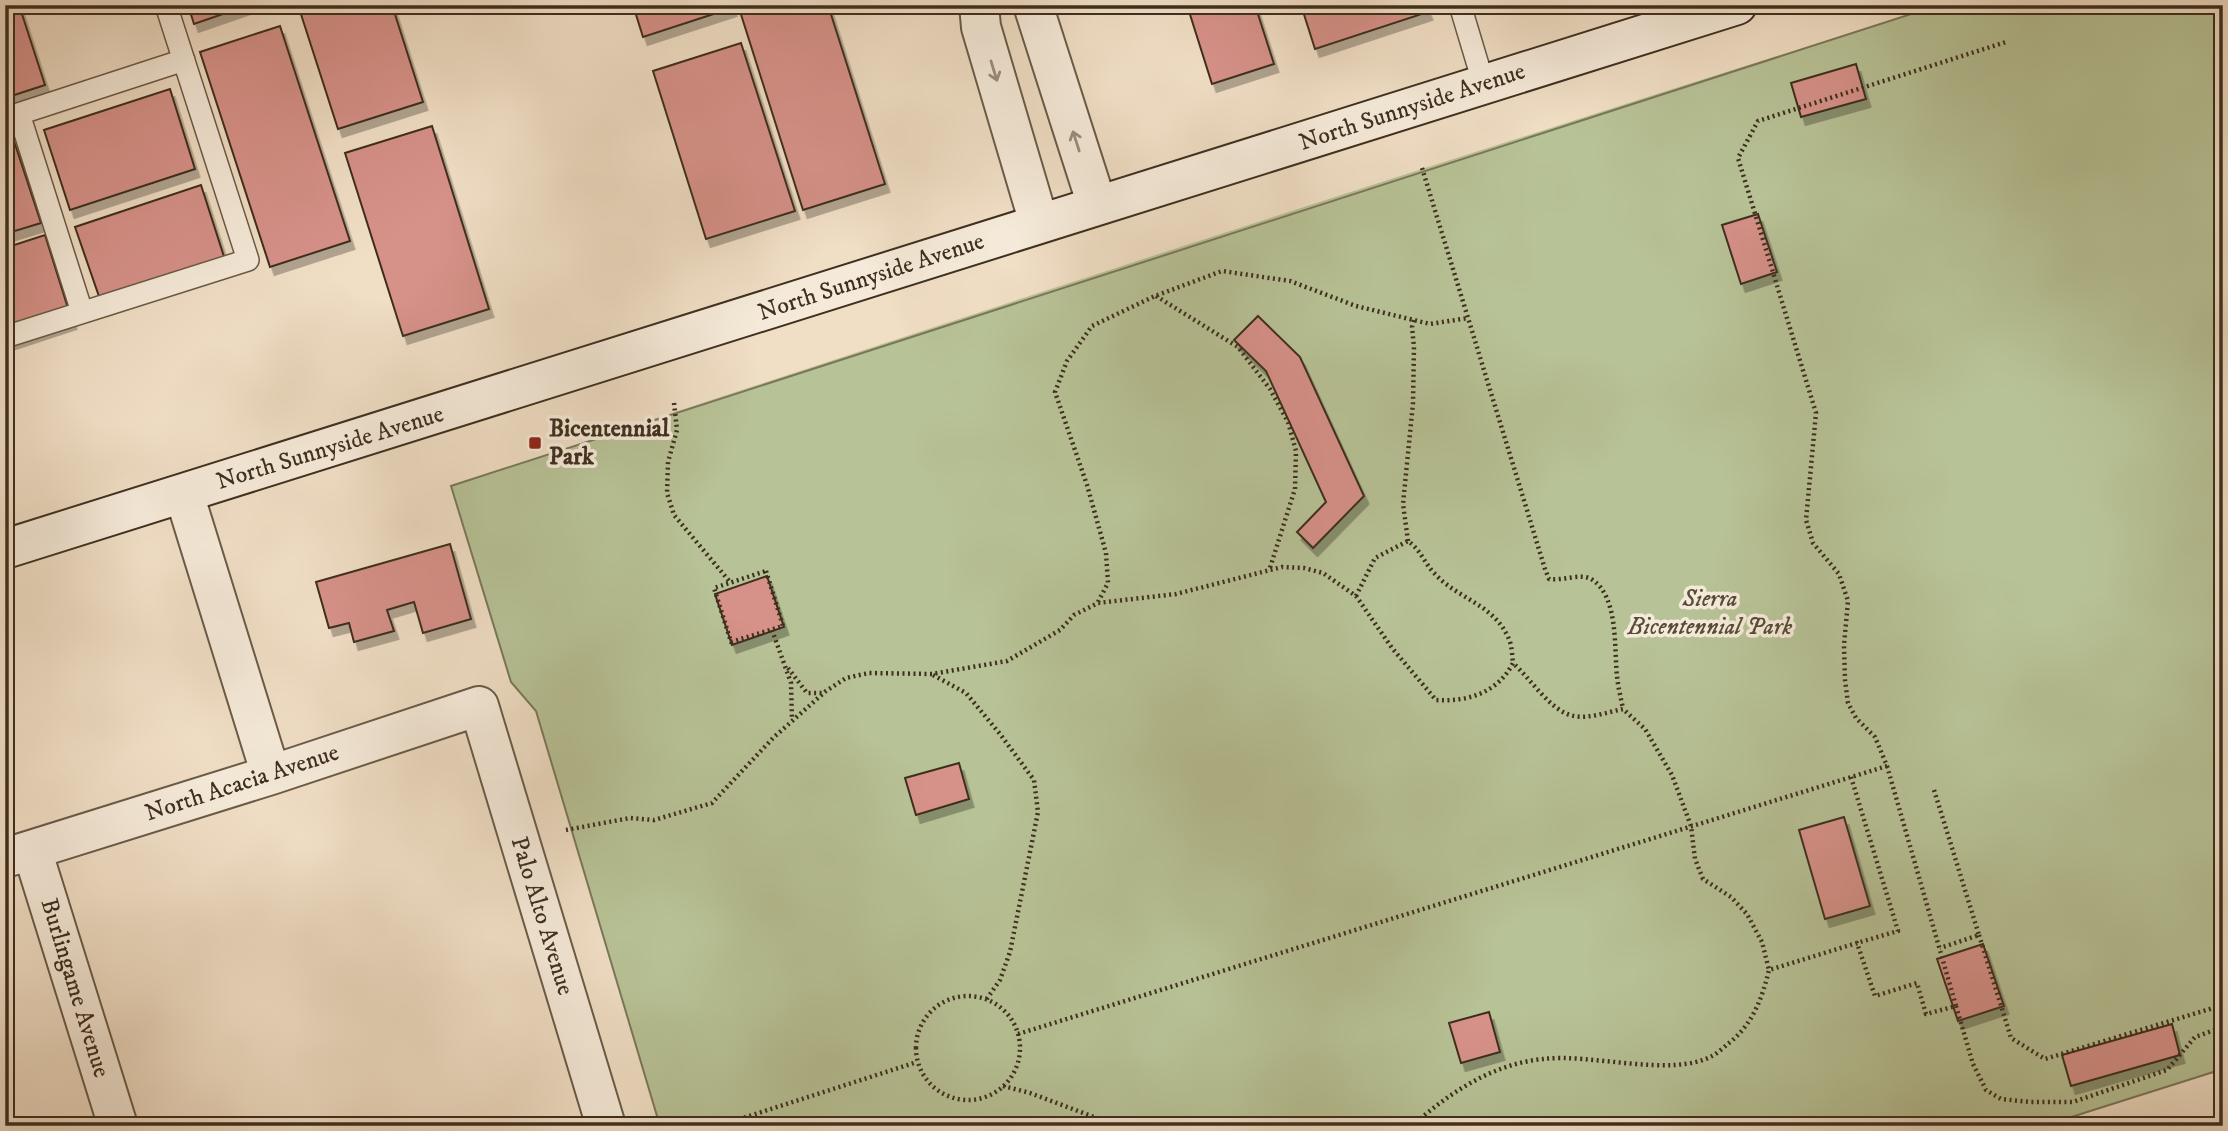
<svg xmlns="http://www.w3.org/2000/svg" width="2228" height="1131" font-family="'IM FELL DW Pica',serif">
  <style>
    .green { fill: #b7c296; stroke: #7a785a; stroke-width: 2 }
    .building { fill: #d69189; stroke: #3e2f1f; stroke-width: 2; filter: url(#shadow) }
    .lines { fill: none; stroke-linecap: round; stroke-linejoin: round }
    .service-casing { stroke: #6a5b48; stroke-width: 24 }
    .minor-casing { stroke: #6a5b48; stroke-width: 42 }
    .secondary-casing { stroke: #3e2f1f; stroke-width: 42 }
    .path { stroke: #3e2f1f; stroke-width: 4.5; stroke-dasharray: 2 3.5; stroke-linecap: butt }
    .service { stroke: #f5ead9; stroke-width: 21 }
    .minor { stroke: #f5ead9; stroke-width: 38 }
    .secondary { stroke: #f5ead9; stroke-width: 38 }
    .oneway { stroke: #9a8c7c }
    .poi-dot { fill: #8f2418; stroke: #f5ead9; stroke-width: 2.5 }
    .labels { text-anchor: middle; dominant-baseline: central; stroke-width: 7; stroke-linejoin: round; paint-order: stroke }
    .street-label { font-size: 24px; fill: #3e2f1f; stroke: #f5ead9 }
    .poi-label { font-size: 24px; font-weight: bold; fill: #3e2f1f; stroke: #f5ead9; text-anchor: start }
    .park-label { font-size: 24px; font-style: italic; fill: #564c37; stroke: #f5ead9 }
  </style>
  <defs>
    <filter id="shadow"><feDropShadow dx="4.5" dy="8" stdDeviation="0" flood-color="#0004"/></filter>
  </defs>
  <rect width="100%" height="100%" fill="#f0dec5"/>
  <filter id="stains"><feTurbulence type="fractalNoise" baseFrequency=".00286" numOctaves="4"/><feColorMatrix values="0 0 0 0 .2 0 0 0 0 .09 0 0 0 0 .02 0 0 0 .5 -.17"/></filter>
  <radialGradient id="worn" r=".72"><stop offset=".6" stop-color="#630" stop-opacity="0"/><stop offset="1" stop-color="#630" stop-opacity=".3"/></radialGradient>
  <path class="green" d="M1939 5H2223V1069L2043 1126H660L536 711 511 682 451 486C946 322 1442 161 1939 5Z"/>
  <path class="building" d="M5 5H19L45 85 5 98Z
    M188 5H249L194 24Z
    M298 5H392L423 102 338 129Z
    M633 5H731L732 8 643 37Z
    M738 5H828L885 184 803 210Z
    M1187 5H1255L1274 64 1212 84Z
    M1301 5H1425L1428 12 1315 49Z
    M280 26 350 241 270 267 200 52Z
    M741 43 795 211 706 239 653 71Z
    M1856 64 1866 99 1801 117 1791 83Z
    M170 89 195 169 70 210 44 130Z
    M432 126 489 309 403 336 345 153Z
    M14 141 41 223 5 234V144Z
    M201 185 227 266 103 308 75 227Z
    M1758 214 1777 272 1741 284 1722 225Z
    M45 235 72 321 5 343V248Z
    M1258 316 1300 357 1364 496 1313 548 1297 532 1326 502 1266 371 1234 340Z
    M450 544 471 619 423 633 414 602 387 610 394 631 354 642 349 623 329 628 316 582Z
    M767 576 784 627 732 645 715 594Z
    M959 763 969 799 916 815 905 778Z
    M1844 817 1870 906 1825 919 1799 830Z
    M1983 944 2004 1006 1958 1021 1937 959Z
    M1489 1012 1500 1052 1461 1063 1449 1023Z
    M2172 1024 2180 1055 2071 1086 2062 1055Z"/>
  <g class="lines">
    <defs>
      <path id="service" d="M1460 5 1484 85
        M19 114 82 312
        M6 118 184 60
        M5 337 248 260 166 5"/>
      <path id="minor" d="M979 5 981 27 1039 223
        M1033 5 1097 205
        M184 494 271 775
        M32 850 118 1126
        M5 858 271 775 479 706 606 1126"/>
      <path id="secondary" d="M5 549 1737 5"/>
    </defs>
    <use href="#service" class="service-casing"/>
    <use href="#minor" class="minor-casing"/>
    <use href="#secondary" class="secondary-casing"/>
    <path class="path" d="M1422 168 1545 569 1549 579C1563 581 1580 573 1591 579 1619 595 1614 650 1617 676 1618 687 1621 698 1623 709
      M1156 296 1238 347 1270 389 1288 422 1296 451 1295 489 1269 571
      M674 403 677 430 668 462 667 493 674 515 730 582
      M1408 541 1403 504 1413 403 1414 347 1412 327 1414 320
      M766 571 783 626 731 642 714 588Z
      M1356 596 1375 558 1408 541C1421 550 1424 563 1435 574 1458 599 1493 604 1508 637 1512 644 1512 655 1513 663
      M1098 602 1108 583 1106 553 1087 485 1055 392 1067 361 1092 326 1155 296 1222 271 1290 281 1356 306 1430 324 1468 318
      M772 630 791 683 792 720
      M788 668 807 693H822
      M933 675 966 693 1000 734 1034 780 1038 812 1010 952 1000 980 986 1000
      M1887 766 1956 1006
      M1851 777 1898 931 1857 943
      M1934 790 1979 935 1940 948
      M566 830 630 818 654 820 712 803 773 738 826 691 846 678 869 673 932 674 1007 661 1060 630 1074 615 1098 603 1176 594 1282 567 1304 568 1323 573 1356 596 1392 648 1436 700C1467 702 1498 693 1513 663 1531 679 1551 712 1574 716 1589 719 1608 712 1623 709L1645 729 1672 775 1691 826 1695 859 1703 879 1731 897 1747 914 1762 942 1769 970
      M1979 935 2011 1038 2045 1059 2223 1005
      M916 1048a52 52 0 1 1 104 0a52 52 0 1 1-104 0Z
      M1018 1034 1887 766 1875 737 1856 718 1848 703 1845 680 1844 645 1848 601 1839 574 1813 543 1806 520 1816 413 1738 158 1758 121 2006 42
      M1003 1086 1030 1093 1118 1126
      M718 1126 917 1062
      M1412 1126C1449 1093 1492 1064 1543 1059 1590 1053 1672 1078 1712 1056 1718 1053 1724 1047 1729 1043 1752 1025 1762 999 1769 970L1857 943 1875 996 1917 983 1926 1014 1956 1006 1973 1064 1986 1090 2001 1099 2030 1102H2073L2167 1070 2195 1037 2223 1027"/>
    <use href="#service" class="service"/>
    <use href="#minor" class="minor"/>
    <use href="#secondary" class="secondary"/>
  </g>
  <defs><path id="oneway-shaft" d="M-6 0H5M1.5-3L5.5 0L1.5 3" fill="none" stroke-width="1.6" stroke-linecap="round" stroke-linejoin="round" transform="scale(1.75)"/></defs>
  <g class="oneway">
    <use href="#oneway-shaft" transform="translate(994 71) rotate(73)"/>
    <use href="#oneway-shaft" transform="translate(1076 141) rotate(-108)"/>
  </g>
  <rect class="poi-dot" x="528" y="436" width="14" height="14" rx="3.5"/>
  <g class="labels">
    <g class="street-label">
      <text transform="translate(1412 107) rotate(-18)">North Sunnyside Avenue</text>
      <text transform="translate(871 277) rotate(-18)">North Sunnyside Avenue</text>
      <text transform="translate(330 448) rotate(-17)">North Sunnyside Avenue</text>
      <text transform="translate(242 783) rotate(-18)">North Acacia Avenue</text>
      <text transform="translate(542 916) rotate(73)">Palo Alto Avenue</text>
      <text transform="translate(75 988) rotate(73)">Burlingame Avenue</text>
    </g>
    <g class="poi-label">
      <text x="549" y="429">Bicentennial<tspan x="549" dy="28">Park</tspan></text>
    </g>
    <g class="park-label">
      <text x="1710" y="599">Sierra<tspan x="1710" dy="28">Bicentennial Park</tspan></text>
    </g>
  </g>
  <rect width="2228" height="1131" fill="none" stroke="#f0dec5" stroke-width="28"/>
  <rect x="7" y="7" width="2214" height="1117" fill="none" stroke="#3e2f1f" stroke-width="3.5"/>
  <rect x="14" y="14" width="2200" height="1103" fill="none" stroke="#3e2f1f" stroke-width="2"/>
  <rect width="100%" height="100%" filter="url(#stains)"/>
  <rect width="100%" height="100%" fill="url(#worn)"/>
</svg>
